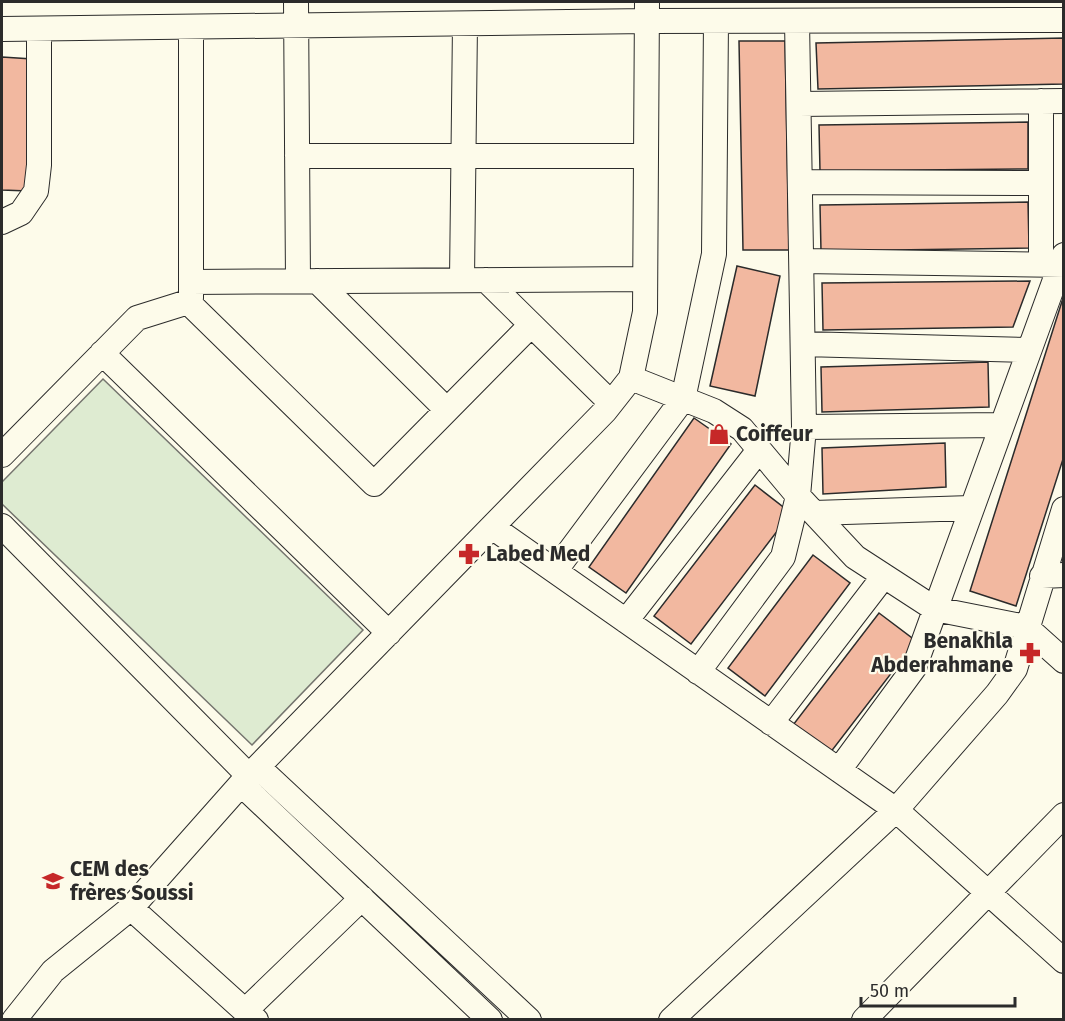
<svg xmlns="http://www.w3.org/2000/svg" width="1065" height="1021" font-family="'Fira Sans',sans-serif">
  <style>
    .green { fill: #deebd1; stroke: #74746e; stroke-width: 1.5 }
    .building { fill: #f2b8a0; stroke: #2b2b2b; stroke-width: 1.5 }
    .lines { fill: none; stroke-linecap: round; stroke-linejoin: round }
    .minor-casing { stroke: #2b2b2b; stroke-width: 26 }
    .minor { stroke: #fdfbea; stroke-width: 24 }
    .labels { text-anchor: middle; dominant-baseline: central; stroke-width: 4.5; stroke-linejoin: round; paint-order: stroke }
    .poi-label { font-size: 21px; font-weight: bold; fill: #2b2b2b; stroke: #fdfbea; text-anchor: start }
  </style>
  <rect width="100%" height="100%" fill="#fdfbea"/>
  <path class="green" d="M103 379 363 630 252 745 2 504V482Z"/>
  <path class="building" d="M1064 38V84L818 89 816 43Z
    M739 41H785L789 250H743Z
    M2 57 32 59 28 191 2 190Z
    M1028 122V169L820 171 819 125Z
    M1028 202 1029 248 821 251 820 205Z
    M737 266 780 276 755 396 710 386Z
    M1030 281 1013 327 823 330 822 283Z
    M1064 295V456L1016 606 970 591Z
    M988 362 989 407 822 412 821 367Z
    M694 418 731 444 626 593 589 567Z
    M945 443 946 487 823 494 822 448Z
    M755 485 791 513 691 644 654 616Z
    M813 555 850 583 765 696 728 668Z
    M879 613 916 641 830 753 793 725Z"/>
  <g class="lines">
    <defs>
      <path id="minor" d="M296 2 298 281
        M2 29 648 21 1064 20
        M799 104 1064 101
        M297 156H646
        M800 182 1041 183
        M2 222 21 213 36 191 39 165V29
        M802 261 1064 265
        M1041 263V101
        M462 279 465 24
        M486 280 611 403
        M317 281 447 410
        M191 282 643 279
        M191 298V27
        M803 344 1028 350
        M102 353 389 633
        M631 378 714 411 742 429 798 496 855 557 935 609 1026 627 1064 661
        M804 427 1001 425
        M2 455 137 318 188 302 374 484 531 325
        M814 513 971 508
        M2 526 249 776
        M492 527 896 810 1064 961
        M555 571 683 399 714 254 716 21
        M1042 576 1064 575
        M626 621 759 450
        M698 672 783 557 798 496 804 427 797 21
        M771 723 884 576
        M258 767 529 1020
        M839 770 914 668 1064 255
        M241 784 490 1020
        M131 908 245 1011 250 1020
        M14 1020 53 971 131 908 241 784 605 411 631 378 645 312 647 2
        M256 1020 245 1011 362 898
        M671 1020 896 810 997 694 1015 669 1064 509
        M864 1020 1064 815"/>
    </defs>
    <use href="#minor" class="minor-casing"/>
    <use href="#minor" class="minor"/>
  </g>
  <defs>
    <symbol id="shop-bare" viewBox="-9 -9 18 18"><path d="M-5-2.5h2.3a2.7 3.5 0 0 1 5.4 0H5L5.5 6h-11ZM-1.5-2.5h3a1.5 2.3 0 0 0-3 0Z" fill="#c62828" stroke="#fdfbea" stroke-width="2.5" paint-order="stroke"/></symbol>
    <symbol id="pharmacy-bare" viewBox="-9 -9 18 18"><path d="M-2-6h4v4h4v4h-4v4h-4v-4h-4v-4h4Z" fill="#c62828" stroke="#fdfbea" stroke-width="2.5" paint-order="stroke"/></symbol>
    <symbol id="school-bare" viewBox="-9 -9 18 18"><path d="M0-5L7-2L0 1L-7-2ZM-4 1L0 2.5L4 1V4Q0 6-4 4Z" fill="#c62828" stroke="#fdfbea" stroke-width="2.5" paint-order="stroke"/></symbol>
  </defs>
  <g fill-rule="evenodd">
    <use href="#shop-bare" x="704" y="419" width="30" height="30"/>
    <use href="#pharmacy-bare" x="454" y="539" width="30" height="30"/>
    <use href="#pharmacy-bare" x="1015" y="638" width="30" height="30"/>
    <use href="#school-bare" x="38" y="866" width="30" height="30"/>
  </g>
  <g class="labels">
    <g class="poi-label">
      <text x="736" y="434">Coiffeur</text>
      <text x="486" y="554">Labed Med</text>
      <text x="1013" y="641" text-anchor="end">Benakhla<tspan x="1013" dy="24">Abderrahmane</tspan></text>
      <text x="70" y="869">CEM des<tspan x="70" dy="24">frères Soussi</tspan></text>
    </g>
  </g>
  <rect width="1065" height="1021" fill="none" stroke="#2b2b2b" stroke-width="6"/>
  <path d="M861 997v9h154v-9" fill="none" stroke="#2b2b2b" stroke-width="3"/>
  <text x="870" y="997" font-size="18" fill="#2b2b2b" stroke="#fdfbea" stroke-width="4.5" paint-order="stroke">50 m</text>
</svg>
